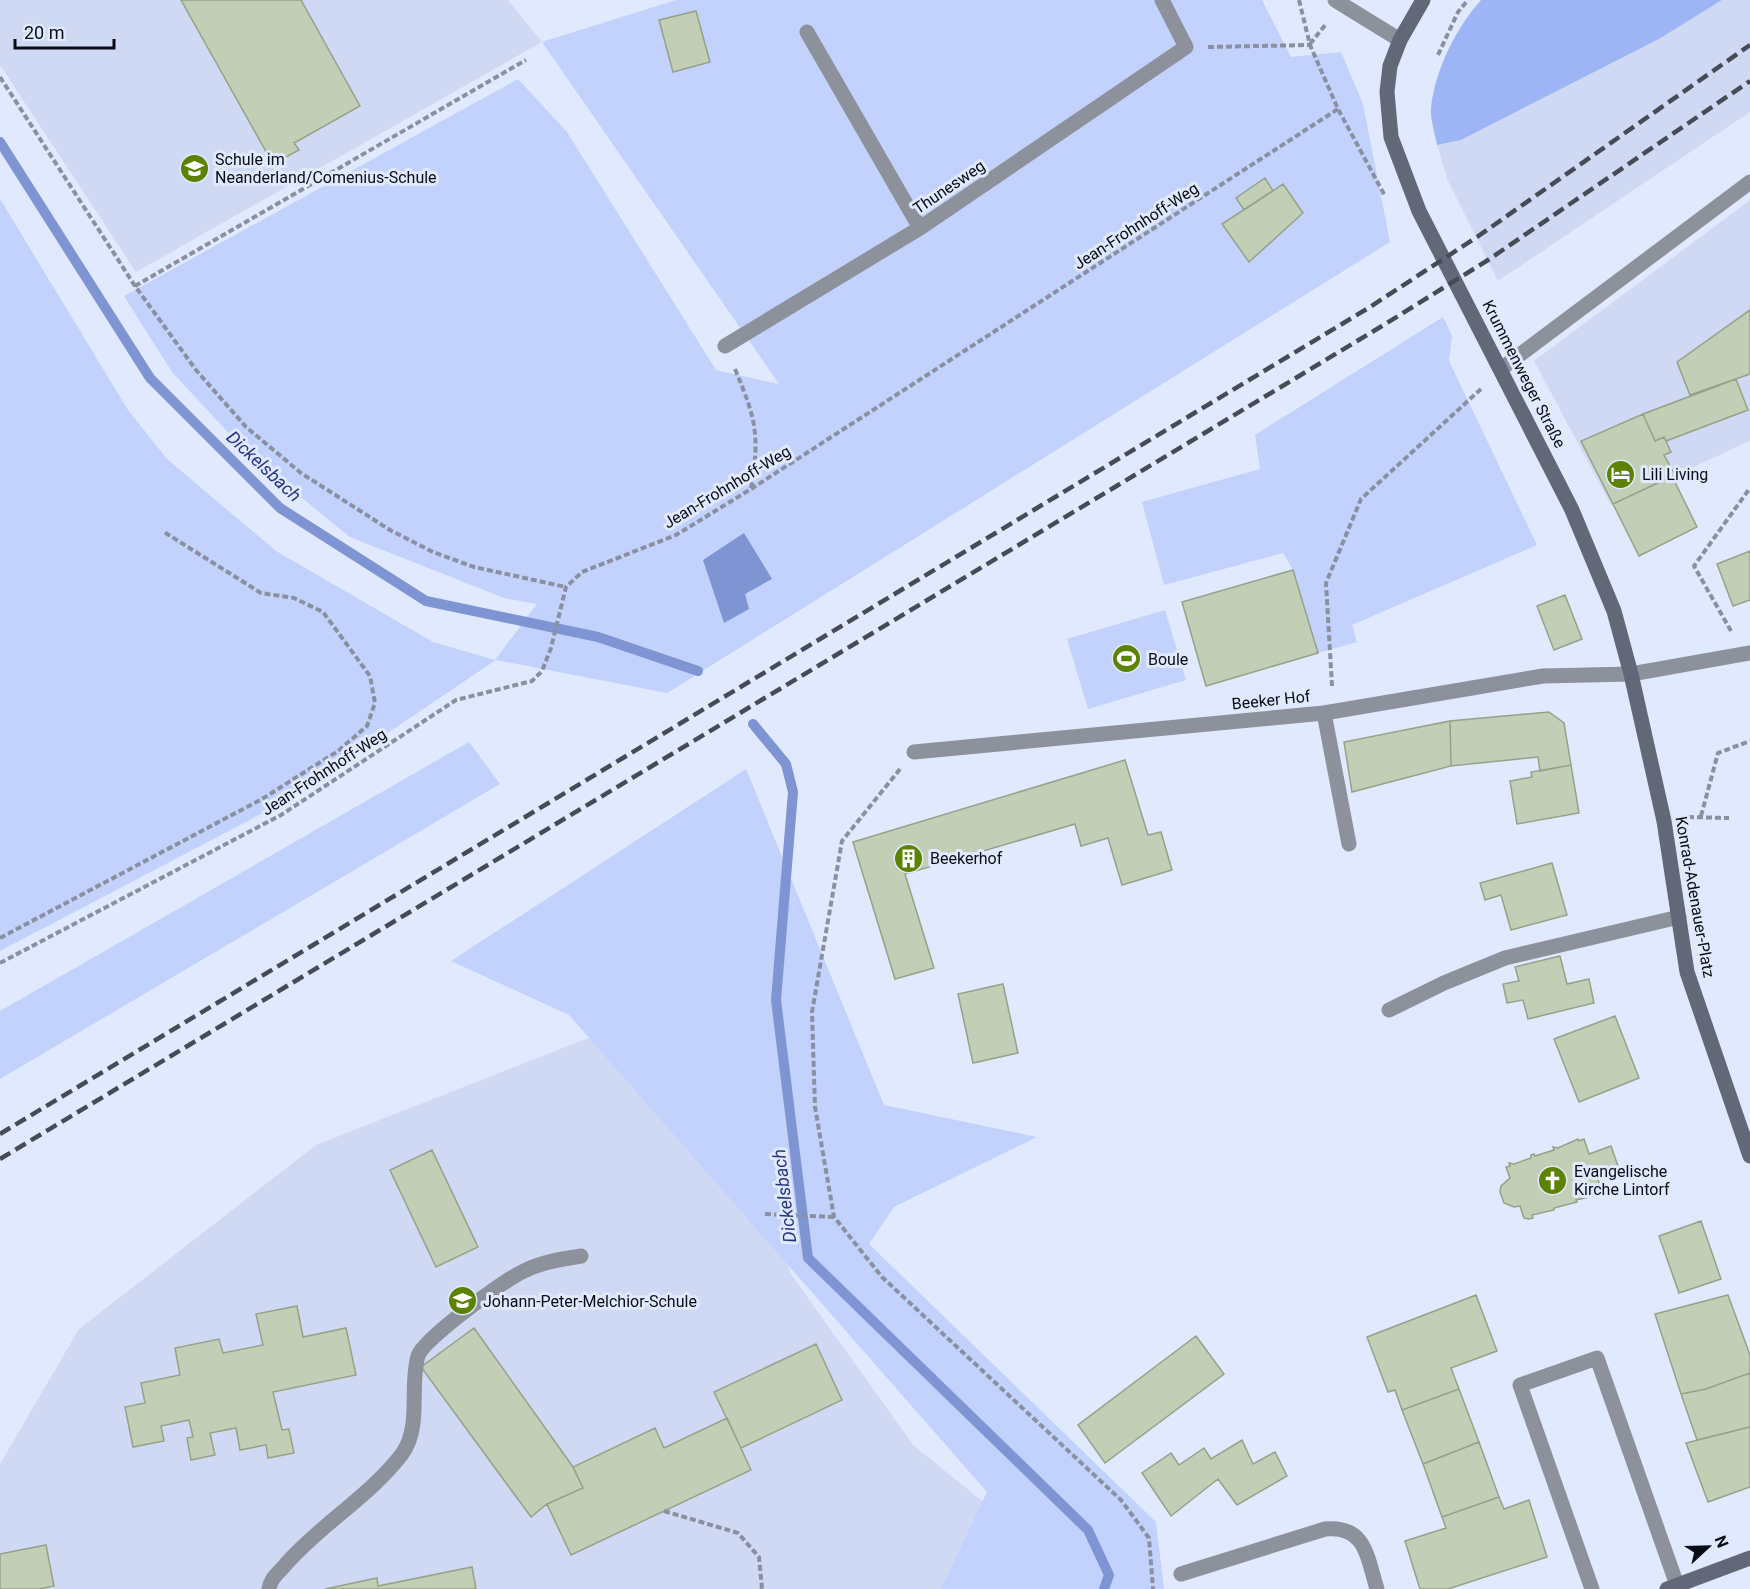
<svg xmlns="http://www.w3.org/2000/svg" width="1750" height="1589" font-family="Roboto,sans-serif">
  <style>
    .built { fill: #d0d9f3 }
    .green { fill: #c2d2fd }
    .forest { fill: #9eb5f5 }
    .water { fill: #7f94d2 }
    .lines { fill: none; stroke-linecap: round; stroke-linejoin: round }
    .stream { stroke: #7f94d2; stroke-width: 10 }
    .building { fill: #c2ceb5; stroke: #96a189; stroke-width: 1.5 }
    .path { stroke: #8a909f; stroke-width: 4; stroke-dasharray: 6 3; stroke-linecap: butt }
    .lane { stroke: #8d919c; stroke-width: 15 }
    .street { stroke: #8d919c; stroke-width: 15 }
    .secondary { stroke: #626877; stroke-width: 15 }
    .rail { stroke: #474b57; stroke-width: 4.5; stroke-dasharray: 12 6; stroke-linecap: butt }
    .labels { text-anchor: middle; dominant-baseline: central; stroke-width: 6; stroke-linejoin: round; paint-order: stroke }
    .poi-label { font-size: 16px; fill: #090c14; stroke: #e1e9fe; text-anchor: start }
    .street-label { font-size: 16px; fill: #090c14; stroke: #e1e9fe }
    .water-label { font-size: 18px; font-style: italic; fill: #23357e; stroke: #e1e9fe }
  </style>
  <rect width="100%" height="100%" fill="#e1e9fe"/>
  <path class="built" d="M0 0H508L542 42 136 272 0 65Z
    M1722 0H1750V112L1498 281 1448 181 1437 145 1461 140 1659 39Z
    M1750 200V441L1611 505 1534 361Z
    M647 1015 753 1047 790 1273 913 1445 1060 1564 1045 1589H0V1464L79 1329 316 1145Z"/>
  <path class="green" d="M676 0H1262L1291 57 1341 52 1363 104 1390 242 667 693 496 660 288 800 0 951V199L128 410 167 459 276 551 433 642 495 660 537 604 504 598 350 537 250 456 172 372 124 296 518 79 567 132 716 370 779 384 542 42Z
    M1443 317 1452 336 1449 361 1537 545 1352 625 1357 642 1318 653 1293 570 1283 553 1164 585 1142 502 1260 469 1255 435Z
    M1165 610 1186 680 1088 709 1067 639Z
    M469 742 500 784 0 1079V1011Z
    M746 769 884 1105 1037 1137 894 1207 869 1244 1156 1522 1164 1589H941L987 1492 569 1015 451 961Z"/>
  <path class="forest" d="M1481 0H1722L1659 39 1461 140 1437 145C1435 133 1430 119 1431 108 1435 70 1456 28 1481 0Z"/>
  <path class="water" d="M744 533 772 579 745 594 749 609 724 623 703 560Z"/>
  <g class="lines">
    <path class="stream" d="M0 142 150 378 280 508 426 601 598 637 698 671
      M753 724 786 764 793 792 776 1000 808 1258 1088 1530 1109 1575 1104 1589"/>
  </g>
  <path class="building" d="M181 0H301L360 106 294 143 299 150 273 164Z
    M696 11 710 62 673 72 659 20Z
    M1265 178 1273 191 1244 210 1236 198Z
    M1283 184 1303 213 1249 262 1222 224Z
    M1750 310V374L1690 395 1677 362Z
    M1736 379 1748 410 1666 441 1664 437 1655 441 1643 414Z
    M1643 414 1655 441 1664 437 1666 441 1671 452 1664 455 1675 475 1613 504 1581 441Z
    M1672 476 1697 527 1639 556 1613 504Z
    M1750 551V600L1733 606 1717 564Z
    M1293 570 1318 653 1206 686 1182 602Z
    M1565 595 1582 639 1554 650 1537 606Z
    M1549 712 1564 723 1571 765 1540 771 1538 757 1451 766 1450 721Z
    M1450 721 1451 766 1352 792 1344 742Z
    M1125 760 1148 835 1161 832 1172 870 1122 885 1108 838 1081 846 1075 824 905 874 934 968 895 979 853 842Z
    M1571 765 1579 813 1517 824 1510 781 1532 777 1531 772Z
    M1552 863 1567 915 1511 930 1501 895 1485 900 1480 883Z
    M1560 956 1567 984 1589 979 1594 1003 1528 1019 1523 1000 1507 1003 1503 984 1519 981 1515 967Z
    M1003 984 1018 1053 973 1063 958 994Z
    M1615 1016 1639 1078 1579 1102 1554 1039Z
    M1578 1139 1579 1141 1584 1139 1589 1154 1611 1146 1619 1169 1597 1177 1602 1191 1598 1192V1195L1576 1200 1577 1202 1554 1208V1210L1532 1215 1533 1218 1529 1219 1524 1218 1520 1206 1514 1207 1504 1203 1500 1192 1501 1186 1510 1178 1506 1167 1510 1166 1509 1163 1514 1164 1531 1158V1155L1534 1154 1535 1156 1554 1150 1553 1147 1558 1148Z
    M432 1150 478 1247 436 1267 390 1170Z
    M1701 1221 1721 1279 1679 1293 1659 1236Z
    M1476 1295 1497 1351 1451 1368 1459 1389 1402 1410 1395 1390 1388 1392 1367 1337Z
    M1728 1295 1750 1355V1373L1706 1389 1681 1394 1655 1314Z
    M297 1306 303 1337 346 1328 356 1375 273 1392 282 1430 289 1429 294 1453 268 1458 266 1445 240 1450 236 1428 210 1433 215 1455 191 1460 187 1438 193 1437 189 1420 161 1426 164 1441 133 1447 125 1407 145 1403 141 1383 180 1375 175 1348 219 1339 223 1353 263 1345 256 1314Z
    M474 1328 573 1467 583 1488 547 1504 531 1517 421 1367Z
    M1196 1336 1224 1374 1105 1463 1078 1425Z
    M816 1344 842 1400 741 1448 714 1392Z
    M1750 1373V1427L1697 1440 1681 1394 1706 1389Z
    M1459 1389 1479 1442 1423 1464 1402 1410Z
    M727 1418 751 1470 571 1555 547 1504 583 1488 573 1467 655 1428 664 1448Z
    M1750 1427V1487L1708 1502 1686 1443Z
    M1242 1440 1253 1464 1275 1452 1287 1476 1237 1505 1218 1479 1171 1516 1142 1473 1171 1453 1179 1465 1204 1448 1211 1459Z
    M1479 1442 1499 1497 1442 1517 1423 1464Z
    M1499 1497 1504 1509 1529 1500 1547 1557 1448 1589H1420L1405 1541 1446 1528 1442 1517Z
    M46 1545 54 1586 39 1589H0V1554Z
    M472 1567 476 1589H325L377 1578 378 1586Z"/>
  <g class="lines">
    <path class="path" d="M1299 0 1310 45 1338 109 1385 196
      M1310 44 1326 24
      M1208 47 1310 45
      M1438 55 1458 12 1468 0
      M0 77 135 286 196 370 246 427 301 473 390 530 433 552 474 567 566 587
      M135 286 526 60
      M735 369C756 419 760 435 751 489
      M1731 631 1694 566 1750 488
      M1332 686 1326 583 1361 499 1482 388
      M900 769 842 841 812 1012 815 1107 834 1217 882 1277 1121 1500 1149 1538 1153 1589
      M1701 816 1718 753 1750 741
      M1688 817 1729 818
      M0 938 262 799 338 751 367 726 375 703 370 676 323 612 294 598 261 593 164 532
      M0 963 281 815 456 700 532 681 542 671 551 648 566 587 582 572 676 535 751 489 1338 109
      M765 1214 834 1217
      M664 1511 738 1533 759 1557 762 1589"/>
    <path class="lane" d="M807 32 920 228
      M725 346 920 228 1186 47 1162 0
      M1501 369 1750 182
      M1324 713 1349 844
      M1389 1010 1444 983 1505 958 1679 917
      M1181 1574 1325 1529C1366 1525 1367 1557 1377 1589
      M269 1589C271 1577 279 1573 286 1564 321 1524 370 1496 402 1454 422 1426 409 1387 418 1356 423 1339 505 1280 524 1271 542 1262 562 1259 581 1256
      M1592 1589 1520 1385 1597 1358 1677 1585"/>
    <path class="street" d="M1335 0 1400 40
      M914 752 1324 713 1543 676 1631 674 1750 653"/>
    <path class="secondary" d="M1423 0 1400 40 1390 66 1387 92 1391 137 1419 211 1572 510 1614 611 1631 674 1664 821 1687 972 1750 1156
      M1667 1589 1750 1558"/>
    <path class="rail" d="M0 1134 1370 307 1477 237 1750 45
      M0 1159 1382 326 1488 260 1750 81"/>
  </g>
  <defs>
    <symbol id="school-disc" viewBox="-11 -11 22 22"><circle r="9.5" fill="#5b8201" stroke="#e1e9fe"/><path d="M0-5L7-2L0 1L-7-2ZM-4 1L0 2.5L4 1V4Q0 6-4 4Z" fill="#fff"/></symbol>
    <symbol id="hotel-disc" viewBox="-11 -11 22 22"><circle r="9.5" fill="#5b8201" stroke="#e1e9fe"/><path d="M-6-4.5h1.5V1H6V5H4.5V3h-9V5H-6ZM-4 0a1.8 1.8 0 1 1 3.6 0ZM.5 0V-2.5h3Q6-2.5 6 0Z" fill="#fff"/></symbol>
    <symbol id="stadium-disc" viewBox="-11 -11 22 22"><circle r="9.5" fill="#5b8201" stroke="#e1e9fe"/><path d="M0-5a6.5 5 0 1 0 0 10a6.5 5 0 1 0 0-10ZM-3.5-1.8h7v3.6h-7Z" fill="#fff"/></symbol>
    <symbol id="building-disc" viewBox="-11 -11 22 22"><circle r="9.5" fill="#5b8201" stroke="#e1e9fe"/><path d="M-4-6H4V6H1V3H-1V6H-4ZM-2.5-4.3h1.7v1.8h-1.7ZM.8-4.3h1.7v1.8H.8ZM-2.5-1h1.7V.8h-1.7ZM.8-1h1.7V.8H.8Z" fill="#fff"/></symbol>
    <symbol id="church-disc" viewBox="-11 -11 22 22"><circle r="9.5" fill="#5b8201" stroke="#e1e9fe"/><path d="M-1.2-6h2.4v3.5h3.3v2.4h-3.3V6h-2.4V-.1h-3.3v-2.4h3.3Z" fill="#fff"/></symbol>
  </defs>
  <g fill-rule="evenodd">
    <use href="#school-disc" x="178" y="152" width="33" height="33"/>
    <use href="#hotel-disc" x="1604" y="458" width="33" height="33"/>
    <use href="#stadium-disc" x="1110" y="642" width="33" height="33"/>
    <use href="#building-disc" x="892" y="842" width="33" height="33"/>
    <use href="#church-disc" x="1536" y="1164" width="33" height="33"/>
    <use href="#school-disc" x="446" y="1284" width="33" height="33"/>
  </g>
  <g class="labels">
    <g class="poi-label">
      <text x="215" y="159">Schule im<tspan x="215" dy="18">Neanderland/Comenius-Schule</tspan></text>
      <text x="1642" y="474">Lili Living</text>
      <text x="1148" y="659">Boule</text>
      <text x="930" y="858">Beekerhof</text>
      <text x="1574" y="1171">Evangelische<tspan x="1574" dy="18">Kirche Lintorf</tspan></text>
      <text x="483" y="1301">Johann-Peter-Melchior-Schule</text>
    </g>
    <g class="street-label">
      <text transform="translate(949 187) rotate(-34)">Thunesweg</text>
      <text transform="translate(1136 226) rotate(-33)">Jean-Frohnhoff-Weg</text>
      <text transform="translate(1524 374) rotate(63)">Krummenweger Straße</text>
      <text transform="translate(727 487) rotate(-31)">Jean-Frohnhoff-Weg</text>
      <text transform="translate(1271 700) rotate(-6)">Beeker Hof</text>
      <text transform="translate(324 772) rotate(-33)">Jean-Frohnhoff-Weg</text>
      <text transform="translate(1695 897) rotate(80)">Konrad-Adenauer-Platz</text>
    </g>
    <g class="water-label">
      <text transform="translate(264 466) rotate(43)">Dickelsbach</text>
      <text transform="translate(784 1196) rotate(-97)">Dickelsbach</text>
    </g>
  </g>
  <g transform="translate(1708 1547) rotate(68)" stroke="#e1e9fe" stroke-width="4.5" paint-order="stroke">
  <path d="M0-4.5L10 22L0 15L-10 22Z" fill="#090c14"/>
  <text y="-9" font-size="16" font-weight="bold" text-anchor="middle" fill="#090c14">N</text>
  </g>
  <path d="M15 39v9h99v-9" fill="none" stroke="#090c14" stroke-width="3"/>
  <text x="24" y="39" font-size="18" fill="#090c14" stroke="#e1e9fe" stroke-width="4.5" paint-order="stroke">20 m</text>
</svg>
